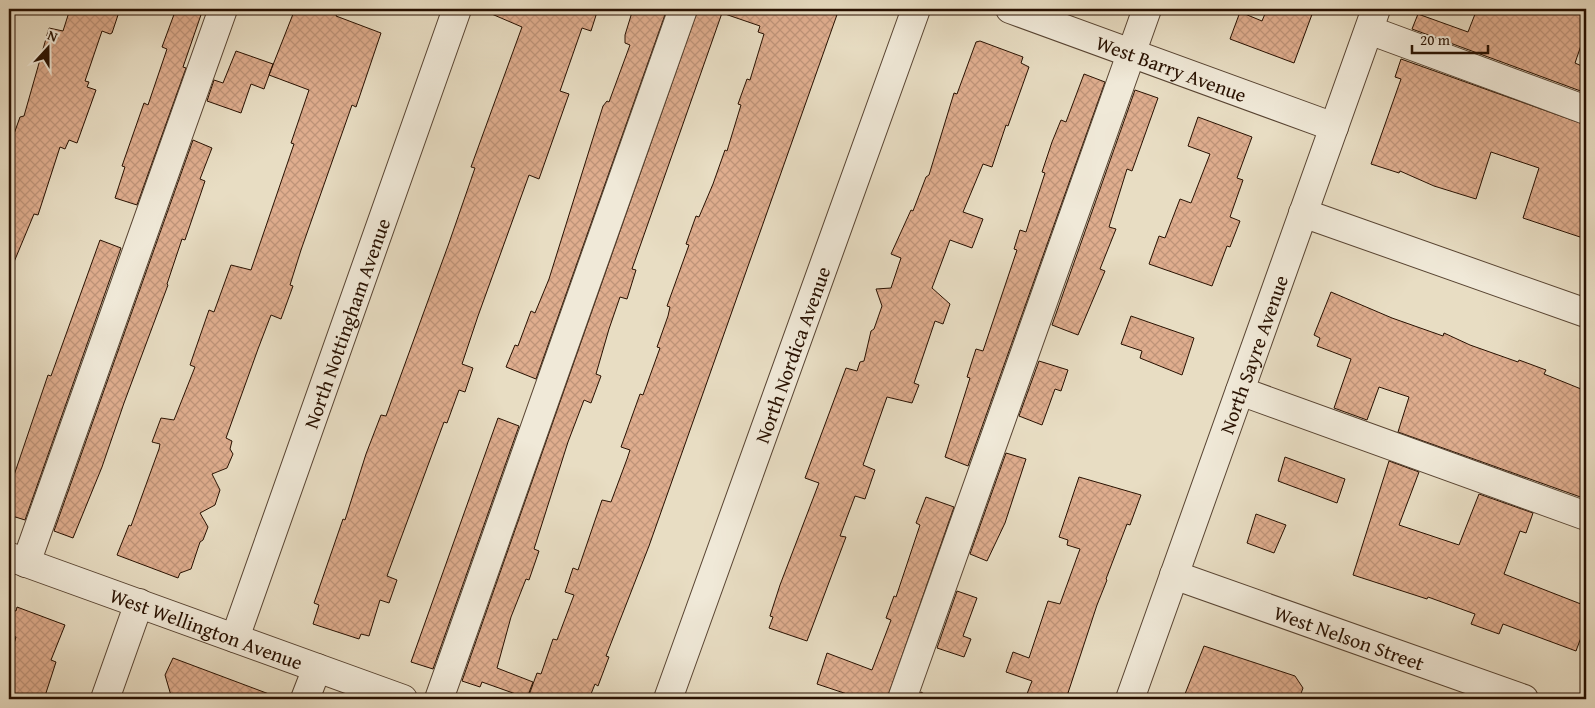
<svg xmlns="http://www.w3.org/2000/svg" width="1595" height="708" font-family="'Gentium Book Plus',serif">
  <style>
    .building { fill: url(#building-cross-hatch); stroke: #281101 }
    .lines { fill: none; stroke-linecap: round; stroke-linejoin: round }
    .minor-casing { stroke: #584432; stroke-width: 30 }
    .minor { stroke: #f0e9d8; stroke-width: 28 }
    .labels { text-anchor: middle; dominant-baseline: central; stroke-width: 4; stroke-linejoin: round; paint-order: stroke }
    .street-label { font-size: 20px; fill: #281101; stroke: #f0e9d8 }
  </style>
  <defs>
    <pattern id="building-cross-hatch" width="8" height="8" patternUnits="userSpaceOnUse" patternTransform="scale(1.25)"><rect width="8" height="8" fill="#dfad8e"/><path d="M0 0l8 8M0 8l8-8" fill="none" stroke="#bf9479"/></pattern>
  </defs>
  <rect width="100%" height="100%" fill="#e8ddc3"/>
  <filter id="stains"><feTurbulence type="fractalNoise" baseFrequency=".004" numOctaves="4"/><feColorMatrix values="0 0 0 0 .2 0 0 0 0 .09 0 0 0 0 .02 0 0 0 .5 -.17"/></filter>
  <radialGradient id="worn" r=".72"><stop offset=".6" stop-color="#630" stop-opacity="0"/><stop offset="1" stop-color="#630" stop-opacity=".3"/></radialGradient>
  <path class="building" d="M70 9H120L112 33 110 34 102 31 85 81 89 82 87 87 96 90 77 143 69 140 65 149 60 147 38 215 34 214 9 274V148L20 117 24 116 49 28 63 31Z
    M176 9H203L183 67 186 68 137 205 115 198 125 167 122 166 144 103 148 105 167 49 162 47Z
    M295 9H339L336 16 381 33 356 107 352 105 301 250 290 285 293 286 281 319 271 315 258 349 226 438 232 441 230 449 233 454 227 468 212 474 220 490 215 505 200 513 208 527 203 540 200 542 191 569 180 573 178 578 117 555 129 525 131 526 159 449 160 444 152 442 161 418 174 420 195 367 190 365 209 310 214 312 231 265 251 270 294 144 291 143 309 90 269 75Z
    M480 9H598L591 31 582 28 560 91 569 94 539 179 529 175 478 316 462 364 473 368 465 392 459 390 447 423 444 422 387 576 397 580 389 603 380 600 369 636 361 634 359 639 313 624 319 605 314 603 343 519 345 520 366 454 381 415 386 416 449 243 475 168 471 167 522 27Z
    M633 9H667L536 379 506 367 515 345 518 346 531 311 535 313 549 279 603 106 607 101 609 102 630 45 625 43V35Z
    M698 9H839L649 546 606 656 609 657 598 686 595 684 589 699H541L529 695 537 673 541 674 553 639 557 640 574 595 565 592 573 568 578 570 602 500 611 502 627 459 630 450 621 447 640 394 643 395 660 348 657 347 668 316 670 307 667 306 689 245 686 244 696 216 699 217 713 184 725 150 727 151 741 105 738 104 747 79 750 80 764 34 758 32 760 26 722 13 632 269 636 270 627 299 620 297 609 329 596 374 601 376 591 403 584 400 568 442 534 549 539 551 529 580 526 579 511 617 497 668 533 682 527 698 482 682 480 687 462 681Z
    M1267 9H1314L1294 63 1230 39 1240 12 1262 21Z
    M1477 9H1586V31L1575 63 1586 68V93L1412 29 1418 14 1468 32Z
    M980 41 1023 57 1021 63 1029 67 1008 126 1006 125 992 167 983 164 963 212 983 219 972 248 950 240 932 288 950 304 943 324 935 321 914 383 919 385 912 403 887 397 863 465 875 470 865 499 855 496 840 536 846 537 807 641 769 628 773 617 770 616 780 585 819 483 805 478 846 368 857 371 860 362 864 361 871 331 874 329 882 306 876 289 891 288 901 258 891 254 911 210 913 211 926 177 929 175 954 93 957 94 976 42Z
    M236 51 273 64 264 89 251 84 241 113 207 101 214 80 223 83Z
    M1401 59 1586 125V239L1523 218 1539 168 1491 152 1476 199 1434 186 1400 171 1399 173 1371 164 1401 79 1395 77Z
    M1084 74 1105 82 968 466 945 457 970 378 967 377 976 349 983 351 1017 250 1014 249 1020 230 1026 232 1045 173 1042 172 1052 142 1061 120 1066 122Z
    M1135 90 1158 98 1132 171 1127 169 1109 227 1116 229 1100 269 1105 271 1078 335 1052 325Z
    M1198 117 1252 137 1237 178 1243 180 1230 217 1240 221 1230 247 1227 246 1212 286 1149 264 1159 236 1165 238 1180 199 1191 203 1210 154 1188 146Z
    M193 140 212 148 200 179 205 181 185 240 182 239 167 284 168 285 124 403 102 467 73 538 54 531Z
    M100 240 121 248 25 520 9 515V490L48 375 51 376Z
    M1331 292 1392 318 1443 336 1444 333 1470 345 1518 362 1519 360 1546 370 1544 374 1586 391V499L1398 432 1409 397 1379 387 1367 420 1334 408 1351 359 1317 346 1320 338 1314 335Z
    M1131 316 1194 338 1182 375 1140 358 1142 351 1121 344Z
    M1039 361 1068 370 1061 391 1055 389 1042 425 1019 416Z
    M498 418 519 426 433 669 411 662Z
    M1006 453 1026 459 1005 523 987 561 970 554Z
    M1285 457 1345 479 1337 503 1278 481Z
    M1389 461 1419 472 1399 525 1459 545 1479 494 1533 513 1526 533 1520 531 1504 574 1586 606V624L1576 651 1503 624 1499 634 1471 624 1475 614 1428 597 1427 599 1353 575Z
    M1079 477 1141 495 1130 525 1127 524 1106 579 1107 580 1097 605 1066 699H1025L1032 681 1006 672 1013 652 1029 658 1048 601 1060 604 1080 549 1067 545 1068 540 1059 537Z
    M926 497 954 507 887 699H845L847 694 817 684 827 653 872 670 891 620 886 618 894 596 896 597 920 525 916 523Z
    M1256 514 1286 525 1274 553 1247 543Z
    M957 591 977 598 963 636 971 639 964 657 937 648Z
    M17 607 65 625 51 660 56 662 44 699H9V660L16 637 9 635V609L16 611Z
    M1204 646 1295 676 1303 688 1299 699H1183Z
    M173 658 277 697V699H172L165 675Z
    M921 692 933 699H918Z"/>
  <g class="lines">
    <defs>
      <g id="minor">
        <path id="s1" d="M1010 9 1334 127"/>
        <path d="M1369 30 1586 110"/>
        <path d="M1303 213 1586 313"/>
        <path d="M1240 391 1586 516"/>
        <path id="s2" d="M10 557 403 699"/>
        <path d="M26 563 223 9"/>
        <path id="s3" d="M1174 575 1524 699"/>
        <path id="s4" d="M235 638 457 9"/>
        <path d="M105 699 139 603"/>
        <path d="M305 699 317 668"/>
        <path d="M439 699 683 9"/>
        <path id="s5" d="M668 699 916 9"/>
        <path d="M902 699 1147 9"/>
        <path id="s6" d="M1130 699 1376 9"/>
      </g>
    </defs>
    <use href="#minor" class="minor-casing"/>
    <use href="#minor" class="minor"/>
  </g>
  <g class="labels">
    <g class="street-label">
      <text stroke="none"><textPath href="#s1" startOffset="172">West Barry Avenue</textPath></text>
      <text stroke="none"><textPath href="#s4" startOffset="334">North Nottingham Avenue</textPath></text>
      <text stroke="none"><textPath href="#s5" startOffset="366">North Nordica Avenue</textPath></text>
      <text stroke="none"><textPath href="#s6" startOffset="366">North Sayre Avenue</textPath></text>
      <text stroke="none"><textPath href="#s2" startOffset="209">West Wellington Avenue</textPath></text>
      <text stroke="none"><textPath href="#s3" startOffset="186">West Nelson Street</textPath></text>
    </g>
  </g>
  <rect width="1595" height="708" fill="none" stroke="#e8ddc3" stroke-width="30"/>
  <rect x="10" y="10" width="1575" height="688" fill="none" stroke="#281101" stroke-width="2.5"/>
  <rect x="15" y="15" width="1565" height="678" fill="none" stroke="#281101"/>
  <g transform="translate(48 48) rotate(21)" stroke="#f0e9d8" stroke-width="4" paint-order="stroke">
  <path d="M0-4L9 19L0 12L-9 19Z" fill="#281101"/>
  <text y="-8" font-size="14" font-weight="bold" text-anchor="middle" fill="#281101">N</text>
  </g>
  <path d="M1412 45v8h76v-8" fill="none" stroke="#281101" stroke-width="2.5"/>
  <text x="1420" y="45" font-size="15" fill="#281101" stroke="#f0e9d8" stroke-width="4" paint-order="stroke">20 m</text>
  <rect width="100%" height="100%" filter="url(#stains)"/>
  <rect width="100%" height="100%" fill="url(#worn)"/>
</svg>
